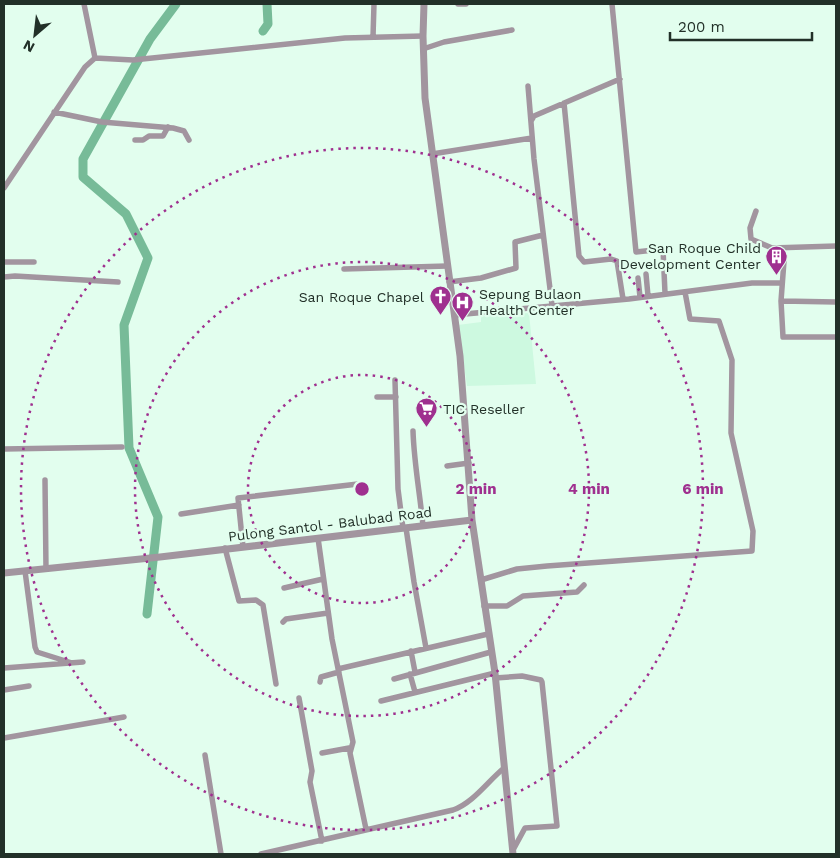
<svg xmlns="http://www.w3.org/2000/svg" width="840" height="858" font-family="'Work Sans',sans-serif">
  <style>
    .built { fill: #cdf9e0 }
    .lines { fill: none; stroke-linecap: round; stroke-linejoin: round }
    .river { stroke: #77bb98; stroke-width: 9 }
    .minor { stroke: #a2959f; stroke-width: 5.5 }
    .tertiary { stroke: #a2959f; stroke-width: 7 }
    .ring { fill: none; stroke: #9f308f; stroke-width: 2.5; stroke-dasharray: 2.5 5 }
    .labels { text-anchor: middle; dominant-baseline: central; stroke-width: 4.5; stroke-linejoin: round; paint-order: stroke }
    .poi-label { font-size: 14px; fill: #223028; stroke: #e2feee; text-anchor: end }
    .street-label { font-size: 14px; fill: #223028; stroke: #e2feee }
    .centre { fill: #9f308f; stroke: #e2feee; stroke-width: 2.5 }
    .ring-label { font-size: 15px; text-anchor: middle; font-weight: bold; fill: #9f308f; stroke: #e2feee; stroke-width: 4.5; stroke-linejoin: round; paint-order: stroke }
  </style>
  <rect width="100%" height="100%" fill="#e2feee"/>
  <path class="built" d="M529 313 536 384 467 386 458 325 481 322V316Z"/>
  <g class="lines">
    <path class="river" d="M263 31 268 24 267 4
      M147 614 158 517 129 448 124 325 148 258 126 214 83 177V159L150 39 176 4"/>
    <path class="minor" d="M84 4 95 58
      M458 4H466
      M612 4 636 252 663 249 665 293
      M373 37 374 4
      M423 49 444 42 512 30
      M528 86 534 159 552 305
      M564 103 579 256 584 262 611 259 617 261 623 299
      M54 112 102 122 173 128 184 131 189 140
      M531 121 534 116 620 79
      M135 140H143L149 136H163L168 127
      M432 154 532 138
      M4 188 85 67 95 58 133 60 345 38 423 36
      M756 211 750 228 751 239 772 248 836 246
      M784 261 781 301 783 337H836
      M4 262H34
      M344 269 447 266
      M646 274 648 296
      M4 277 15 276 118 282
      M638 278 640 297
      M449 282 481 278 516 268 515 242 543 235
      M781 301 836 302
      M454 315 629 299 752 283H782
      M395 380 398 489 403 528
      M377 397H396
      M413 431C414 463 420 494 423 526
      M4 449 122 447
      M447 466 469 463
      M45 480 46 569
      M181 514 239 505
      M406 528 414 582 426 648
      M318 538 332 639 353 742 350 753 366 829
      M243 547 238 498 358 484
      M225 548 239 601 256 600 263 605 276 684
      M25 571 35 647 37 652 72 663
      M481 580 517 569 547 566 752 551 753 531 731 433 732 360 719 321 690 319 685 292
      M284 588 323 579
      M484 606H507L523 596 577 592 584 585
      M283 622 286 619 328 613
      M411 651 415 672
      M4 668 83 662
      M338 669 488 634
      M410 674 415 692
      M495 678 522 676 541 680 542 682 557 826 525 828 513 850
      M394 679 491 652
      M320 682 321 677 339 672
      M4 690 29 686
      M299 698 312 771 310 782 322 841
      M381 701 495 673
      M4 738 124 717
      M322 753 349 748
      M205 755 221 854
      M261 854 453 810C473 803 487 782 504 768"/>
    <path class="tertiary" d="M424 4 423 36 425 98 460 356 472 520 495 673 513 854
      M4 573 160 557 472 520"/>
  </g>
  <g class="ring">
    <circle cx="362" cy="489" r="114"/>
    <circle cx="362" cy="489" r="227"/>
    <circle cx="362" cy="489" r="341"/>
  </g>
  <defs>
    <symbol id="building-pin" viewBox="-11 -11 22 30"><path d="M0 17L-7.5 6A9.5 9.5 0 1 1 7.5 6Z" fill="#9f308f" stroke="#e2feee"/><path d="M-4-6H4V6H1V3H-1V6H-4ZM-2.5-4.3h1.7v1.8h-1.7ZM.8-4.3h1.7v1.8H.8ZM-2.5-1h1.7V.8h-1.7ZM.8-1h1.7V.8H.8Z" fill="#fff"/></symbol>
    <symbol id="church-pin" viewBox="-11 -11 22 30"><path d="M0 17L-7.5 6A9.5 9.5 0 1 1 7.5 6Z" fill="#9f308f" stroke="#e2feee"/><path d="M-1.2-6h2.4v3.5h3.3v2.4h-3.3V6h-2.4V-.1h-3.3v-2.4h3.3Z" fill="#fff"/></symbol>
    <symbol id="hospital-pin" viewBox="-11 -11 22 30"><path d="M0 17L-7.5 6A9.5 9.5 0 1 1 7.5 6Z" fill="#9f308f" stroke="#e2feee"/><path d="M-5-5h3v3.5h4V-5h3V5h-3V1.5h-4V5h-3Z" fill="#fff"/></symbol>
    <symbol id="supermarket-pin" viewBox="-11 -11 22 30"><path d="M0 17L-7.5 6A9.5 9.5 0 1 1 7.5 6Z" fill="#9f308f" stroke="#e2feee"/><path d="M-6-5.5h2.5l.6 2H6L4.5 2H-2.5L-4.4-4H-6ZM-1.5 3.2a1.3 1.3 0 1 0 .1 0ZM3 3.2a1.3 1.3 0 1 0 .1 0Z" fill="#fff"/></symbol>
  </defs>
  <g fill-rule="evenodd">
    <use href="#building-pin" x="764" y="244" width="25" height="34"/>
    <use href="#church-pin" x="428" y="284" width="25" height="34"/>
    <use href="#hospital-pin" x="450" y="290" width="25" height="34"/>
    <use href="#supermarket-pin" x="414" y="396" width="25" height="34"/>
  </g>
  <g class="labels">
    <g class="poi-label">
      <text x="761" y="248">San Roque Child<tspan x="761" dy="16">Development Center</tspan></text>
      <text x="479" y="294" text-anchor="start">Sepung Bulaon<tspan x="479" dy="16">Health Center</tspan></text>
      <text x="424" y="297">San Roque Chapel</text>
      <text x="443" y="409" text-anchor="start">TIC Reseller</text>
    </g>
    <g class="street-label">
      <text transform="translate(330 524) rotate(-7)">Pulong Santol - Balubad Road</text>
    </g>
  </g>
  <circle cx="362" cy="489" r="8" class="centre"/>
  <g class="ring-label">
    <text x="476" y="494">2 min</text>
    <text x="589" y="494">4 min</text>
    <text x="703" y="494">6 min</text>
  </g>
  <rect width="840" height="858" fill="none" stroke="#223028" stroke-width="10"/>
  <g transform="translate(35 35) rotate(208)" stroke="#e2feee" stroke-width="4" paint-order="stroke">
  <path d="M0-4L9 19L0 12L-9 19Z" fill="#223028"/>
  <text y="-8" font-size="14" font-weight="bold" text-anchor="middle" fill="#223028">N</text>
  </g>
  <path d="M670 32v8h142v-8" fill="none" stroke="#223028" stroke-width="2.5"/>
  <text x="678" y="32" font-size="15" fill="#223028" stroke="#e2feee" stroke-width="4" paint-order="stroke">200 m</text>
</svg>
